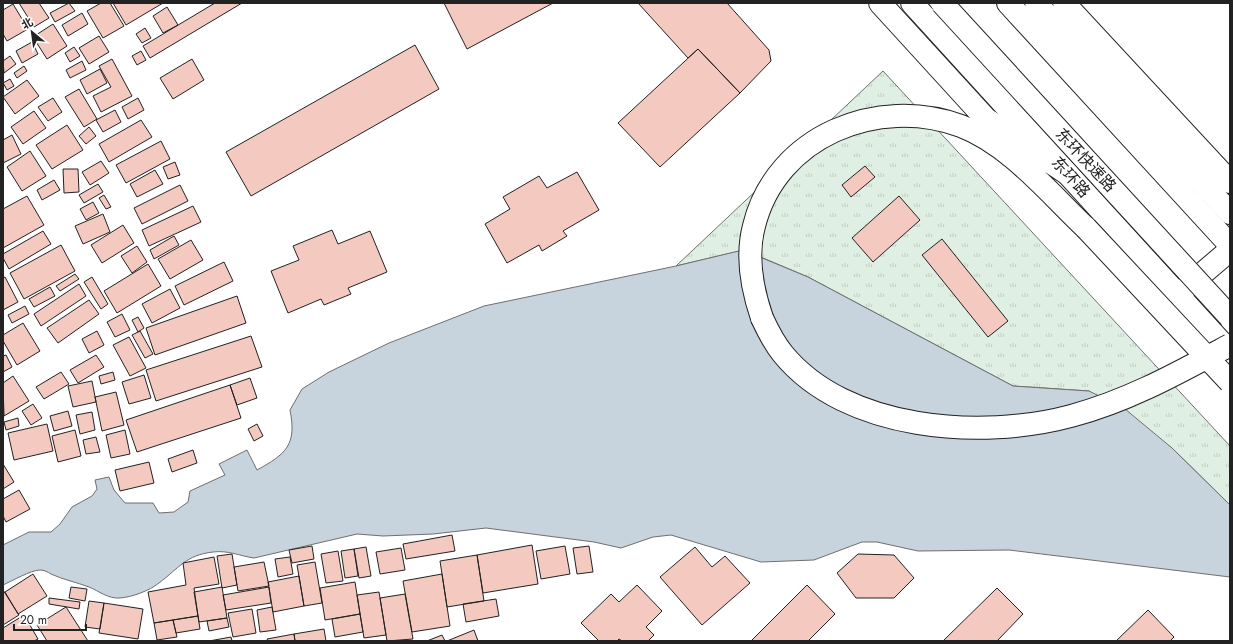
<svg xmlns="http://www.w3.org/2000/svg" width="1233" height="644" font-family="Jost,'Noto Sans SC',sans-serif">
  <style>
    .grass { fill: url(#grass-tufts); stroke: #6f6f6f }
    .water { fill: #c7d3dd; stroke: #6f6f6f }
    .building { fill: #f3c9c0; stroke: #222 }
    .lines { fill: none; stroke-linecap: round; stroke-linejoin: round }
    .primary-casing { stroke: #222; stroke-width: 24 }
    .trunk-casing { stroke: #222; stroke-width: 24 }
    .primary { stroke: #fff; stroke-width: 22 }
    .trunk { stroke: #fff; stroke-width: 22 }
    .trunk-bridge-casing { stroke: #222; stroke-width: 24; stroke-linecap: butt }
    .trunk-bridge { stroke: #fff; stroke-width: 22 }
    .labels { text-anchor: middle; dominant-baseline: central; stroke-width: 3; stroke-linejoin: round; paint-order: stroke }
    .street-label { font-size: 16px; fill: #222; stroke: #fff }
  </style>
  <defs>
    <pattern id="grass-tufts" width="24" height="20" patternUnits="userSpaceOnUse"><rect width="24" height="20" fill="#e0efe3"/><path d="M3 7l-1-3M5 7V3M7 7l1-3M15 17l-1-3M17 17v-4M19 17l1-3" fill="none" stroke="#c0cdc2"/></pattern>
  </defs>
  <rect width="100%" height="100%" fill="#fff"/>
  <path class="grass" d="M883 71 1230 446V505L1172 448 1089 391 1013 386 808 277 744 250 676 266Z"/>
  <path class="water" d="M743 250 808 277 1013 386 1089 391 1125 409 1172 448 1230 505V577L1009 550 918 551 877 542H862L814 560 761 562 671 535 653 537 621 548 594 542 486 528 433 534 383 536 357 534 254 558C240 556 228 550 213 552 186 555 179 568 159 583 149 591 132 597 120 598 108 599 99 591 89 587 76 582 64 580 51 574 48 572 44 570 40 570 31 570 12 581 3 585V545L29 532H51L60 524 72 507 92 496 97 489 95 480 109 477 114 490 125 503H153L159 513 174 512 188 502 190 491 225 475 219 464 247 450 257 470C286 454 297 445 290 410L302 389 329 372 389 343 484 306 676 266Z"/>
  <path class="building" d="M19 3H39L49 18 34 27Z
    M69 3 75 11 55 22 50 13Z
    M101 3H110L124 26 103 38 87 11Z
    M113 3H163L126 25Z
    M215 3H242L150 58 143 46Z
    M444 3H553L467 49Z
    M638 3H727L769 50 771 61 740 93 698 49 688 58Z
    M13 4 28 29 7 41 3 34V10Z
    M167 7 178 25 163 33 153 16Z
    M82 13 88 24 68 36 62 25Z
    M53 24 67 46 47 59 33 37Z
    M145 28 151 38 142 43 136 34Z
    M99 36 109 52 89 64 79 48Z
    M32 42 38 54 22 63 16 51Z
    M415 45 439 89 251 196 226 152Z
    M74 47 80 56 70 62 65 53Z
    M698 49 740 93 660 167 618 123Z
    M141 51 146 60 137 65 132 56Z
    M10 56 16 64 4 73 3 61Z
    M112 59 132 96 101 112 93 96 111 87 99 66Z
    M192 59 204 80 173 99 160 78Z
    M82 61 86 70 70 78 66 70Z
    M24 66 27 71 17 78 14 73Z
    M100 69 107 83 87 94 80 80Z
    M10 79 14 86 7 90 3 83Z
    M27 80 39 96 15 114 3 97Z
    M79 89 97 119 84 127 65 97Z
    M53 98 62 112 48 121 38 107Z
    M138 98 144 110 128 119 122 107Z
    M115 110 121 122 103 132 96 120Z
    M34 111 46 128 23 144 11 127Z
    M141 120 152 137 109 162 99 144Z
    M67 125 83 150 52 169 36 145Z
    M89 127 96 136 86 144 79 136Z
    M12 135 21 154 3 163V140Z
    M161 141 170 159 126 183 116 165Z
    M30 151 46 176 22 191 7 167Z
    M101 161 109 173 90 185 82 172Z
    M175 162 180 175 168 179 163 167Z
    M865 166 875 177 851 197 842 185Z
    M63 169H78L79 192 64 193Z
    M155 170 163 184 137 197 130 184Z
    M577 172 599 210 563 231 567 236 542 251 539 245 507 263 485 224 510 209 503 197 539 176 547 188Z
    M54 180 60 190 42 200 37 190Z
    M98 184 103 192 84 203 79 195Z
    M180 185 188 201 142 224 134 208Z
    M104 195 111 207 106 209 99 198Z
    M27 196 44 225 3 248V209Z
    M899 196 920 220 873 262 852 238Z
    M93 202 99 213 86 220 80 209Z
    M193 206 201 222 149 246 142 230Z
    M103 214 110 232 83 244 75 226Z
    M123 225 134 243 102 263 91 245Z
    M332 230 338 244 370 231 387 272 348 288 351 294 324 305 321 299 288 313 271 271 299 260 293 246Z
    M43 231 51 244 9 269 3 258V254Z
    M174 236 179 245 154 259 150 250Z
    M942 239 1008 321 988 337 922 255Z
    M191 240 203 260 170 279 158 259Z
    M61 245 75 271 24 299 10 273Z
    M137 246 147 262 132 273 121 256Z
    M224 262 233 281 184 305 175 286Z
    M148 264 161 286 117 313 104 291Z
    M75 274 79 279 60 291 56 286Z
    M5 277 18 302 3 310V278Z
    M92 277 108 304 101 309 84 282Z
    M79 284 86 296 41 326 34 314Z
    M50 287 55 296 34 307 29 299Z
    M170 289 180 308 152 323 142 304Z
    M237 296 246 323 155 355 146 328Z
    M89 300 99 314 58 343 47 328Z
    M25 306 29 314 12 323 8 315Z
    M122 314 130 330 115 337 107 322Z
    M138 317 144 328 138 332 132 320Z
    M23 323 40 351 17 365 3 341V335Z
    M97 331 104 345 89 353 82 339Z
    M140 331 153 354 145 358 132 335Z
    M251 336 262 367 156 401 146 370Z
    M129 337 146 368 130 376 113 345Z
    M6 355 12 367 3 372V356Z
    M96 355 104 367 78 383 70 370Z
    M61 372 69 384 44 399 36 387Z
    M113 372 115 380 101 384 99 376Z
    M144 375 151 398 129 404 122 382Z
    M13 376 29 401 4 416 3 383Z
    M250 378 257 398 237 405 230 385Z
    M92 381 96 402 73 407 68 386Z
    M230 385 241 418 137 452 126 420Z
    M116 392 124 425 102 431 95 397Z
    M33 404 42 418 31 425 22 411Z
    M68 411 72 426 54 431 50 416Z
    M92 412 95 430 80 434 76 415Z
    M18 418 19 426 6 430 4 422Z
    M47 424 53 451 14 460 8 433Z
    M257 424 263 436 254 441 248 429Z
    M75 430 81 456 58 462 52 436Z
    M125 430 130 454 111 458 106 435Z
    M96 437 100 452 86 454 83 440Z
    M193 450 197 463 172 472 168 459Z
    M149 462 154 483 120 491 115 470Z
    M3 464 14 482 3 489Z
    M19 490 30 509 6 522 3 516V499Z
    M452 535 455 551 406 559 403 544Z
    M532 545 538 584 483 593 477 555Z
    M312 546 314 559 292 563 289 550Z
    M565 546 570 574 541 579 536 551Z
    M589 546 593 572 577 574 573 548Z
    M366 547 371 576 359 578 354 549Z
    M695 547 712 567 725 556 750 583 702 625 660 577Z
    M401 548 405 570 380 574 376 552Z
    M354 549 358 576 345 578 341 551Z
    M338 551 343 581 326 583 321 554Z
    M232 554 237 585 222 588 217 556Z
    M858 554 894 555 914 578 894 598H856L837 573Z
    M477 555 484 601 447 607 440 561Z
    M214 557 219 584 194 588 198 616 154 623 148 592 186 585 183 563Z
    M290 557 293 574 278 577 275 559Z
    M264 562 269 586 238 591 234 567Z
    M315 562 322 603 304 606 297 565Z
    M33 574 47 596 18 614 5 592Z
    M442 574 450 626 412 632 403 581Z
    M299 576 304 606 273 612 268 582Z
    M355 582 360 614 325 620 320 588Z
    M637 585 662 611 646 627 654 635 648 641H622L619 639 617 641H599L581 623 611 594 619 602Z
    M807 585 835 614 808 641H751Z
    M71 587 87 589 85 601 69 598Z
    M222 587 227 618 199 622 194 592Z
    M269 587 271 603 226 610 223 595Z
    M997 588 1023 614 997 641H943Z
    M3 590 19 615 3 625Z
    M379 592 386 635 364 638 357 595Z
    M405 594 413 639 387 641 380 598Z
    M49 598 80 602 79 609 49 604Z
    M496 599 499 616 466 622 463 604Z
    M89 601 104 603 100 629 85 627Z
    M104 603 143 609 138 639 99 633Z
    M66 607 88 641H47L37 625Z
    M272 607 276 630 260 632 257 610Z
    M252 609 256 633 233 637 228 613Z
    M1148 610 1174 637 1170 641H1116Z
    M360 614 363 632 335 637 332 619Z
    M24 615 38 639 34 641H3V628Z
    M198 616 200 629 176 633 173 620Z
    M227 618 229 627 209 631 207 621Z
    M173 620 177 637 157 640 154 623Z
    M324 629 326 641H295L294 634Z
    M474 630 478 641H447Z
    M294 634 295 641H268L267 639Z
    M442 635 445 641H427Z
    M231 637 232 641H209Z"/>
  <g class="lines">
    <defs>
      <path id="primary" d="M912 3 1230 352
        M1036 3 1230 213
        M1182 291 1230 250"/>
      <path id="trunk" d="M880 3 986 119 1068 174
        M1008 3 1230 245
        M1064 3 1230 182
        M762 318C752 289 746 256 754 226 776 136 878 95 961 126 1009 144 1049 193 1086 228"/>
    </defs>
    <use href="#primary" class="primary-casing"/>
    <use href="#trunk" class="trunk-casing"/>
    <use href="#primary" class="primary"/>
    <use href="#trunk" class="trunk"/>
    <defs>
      <path id="trunk-bridge" d="M942 3 1230 317
        M1086 228 1230 382
        M762 318C768 331 774 343 783 354 846 431 982 440 1071 416 1128 401 1178 373 1230 345"/>
    </defs>
    <use href="#trunk-bridge" class="trunk-bridge-casing"/>
    <use href="#trunk-bridge" class="trunk-bridge"/>
  </g>
  <g class="labels">
    <g class="street-label">
      <text transform="translate(1086 160) rotate(47)">东环快速路</text>
      <text transform="translate(1071 177) rotate(48)">东环路</text>
    </g>
  </g>
  <rect width="1233" height="644" fill="none" stroke="#222222" stroke-width="8"/>
  <g transform="translate(32 32) rotate(331)" stroke="#ffffff" stroke-width="3" paint-order="stroke">
  <path d="M0-3L7 15L0 10L-7 15Z" fill="#222222"/>
  <text y="-6" font-size="11" font-weight="bold" text-anchor="middle" fill="#222222">北</text>
  </g>
  <path d="M14 624v6h72v-6" fill="none" stroke="#222222" stroke-width="2"/>
  <text x="20" y="624" font-size="12" fill="#222222" stroke="#ffffff" stroke-width="3" paint-order="stroke">20 m</text>
</svg>
